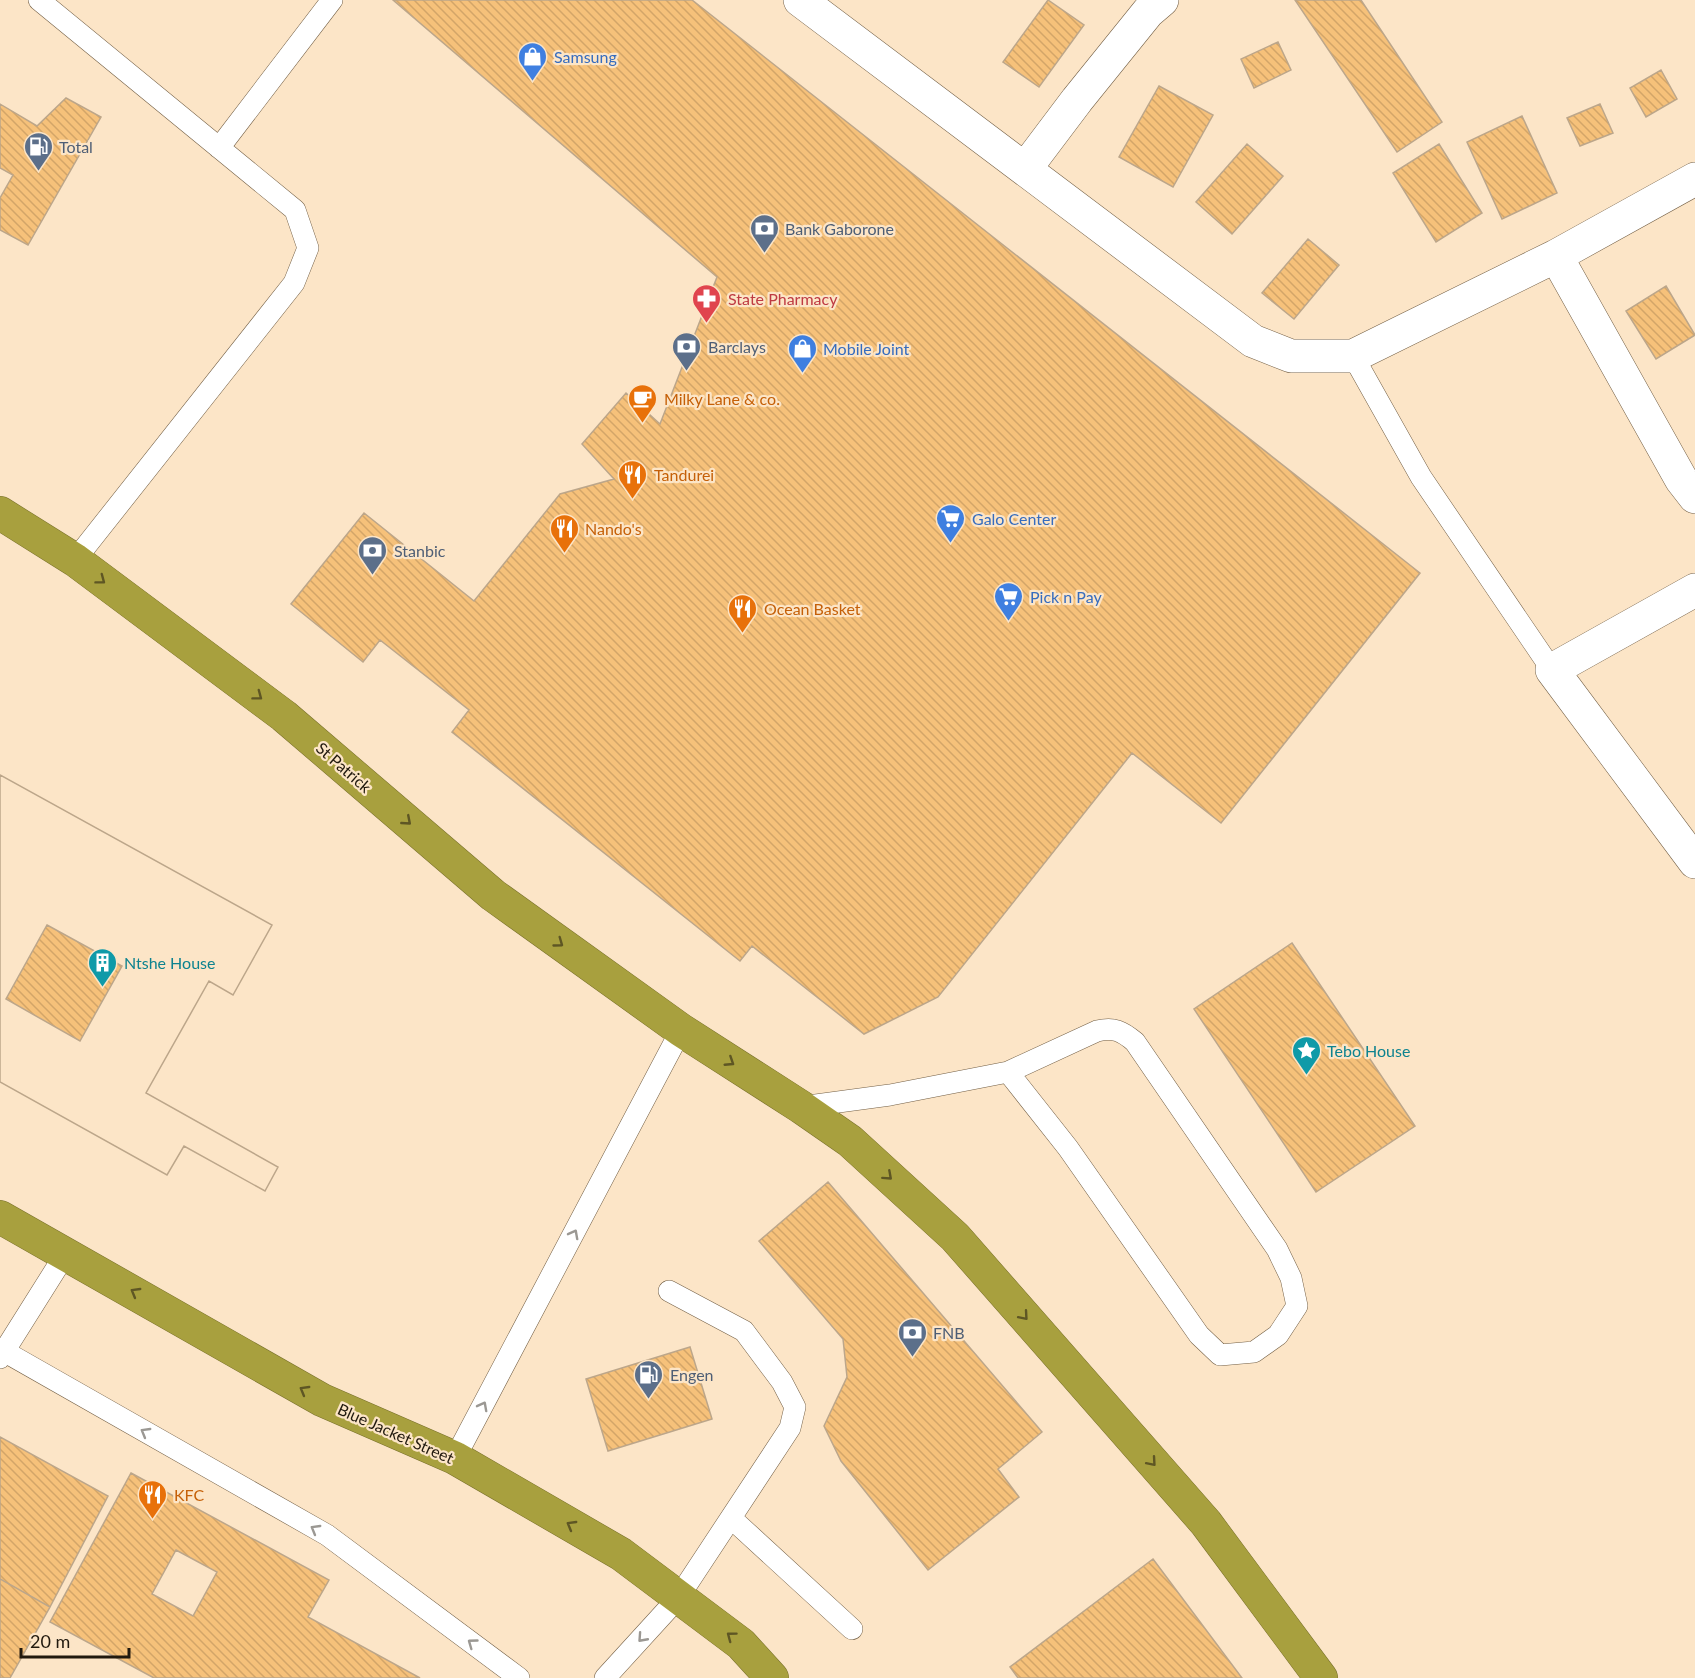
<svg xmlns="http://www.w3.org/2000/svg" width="1695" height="1678" font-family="Lato,sans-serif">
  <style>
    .building { fill: url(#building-back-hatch); stroke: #bca68a; stroke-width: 1.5; fill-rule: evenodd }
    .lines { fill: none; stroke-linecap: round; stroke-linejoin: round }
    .lane-casing { stroke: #735f45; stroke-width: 22 }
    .street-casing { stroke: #735f45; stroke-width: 34 }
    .highway-casing { stroke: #79712d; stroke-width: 34 }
    .lane { stroke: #fff; stroke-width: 21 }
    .street { stroke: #fff; stroke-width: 33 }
    .highway { stroke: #a8a03e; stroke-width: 33 }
    .oneway { stroke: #5e5624 }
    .oneway2 { stroke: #9b9893 }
    .labels { text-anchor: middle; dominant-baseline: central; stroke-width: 4.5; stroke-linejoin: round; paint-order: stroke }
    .shop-label { font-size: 16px; fill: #366cbe; stroke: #fce5c7; text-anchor: start }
    .service-label { font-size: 16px; fill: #4e5e75; stroke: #fce5c7; text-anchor: start }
    .health-label { font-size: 16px; fill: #be3a42; stroke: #fce5c7; text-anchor: start }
    .food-label { font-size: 16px; fill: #c56008; stroke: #fce5c7; text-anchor: start }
    .street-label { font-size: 16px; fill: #21190e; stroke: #fce5c7 }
    .culture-label { font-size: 16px; fill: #0d838f; stroke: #fce5c7; text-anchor: start }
  </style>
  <defs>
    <pattern id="building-back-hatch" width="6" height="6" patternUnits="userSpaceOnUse" patternTransform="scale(1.5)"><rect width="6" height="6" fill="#f6c17a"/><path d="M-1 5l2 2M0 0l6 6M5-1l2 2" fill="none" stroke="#d3a568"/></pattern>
  </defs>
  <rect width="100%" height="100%" fill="#fce5c7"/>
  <path class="building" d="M393 0H692L1420 573 1221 823 1132 753 938 997 864 1034 752 946 740 961 452 732 469 710 380 640 363 662 291 604 364 513 474 601 560 494 614 479 582 444 626 393 660 424 717 277Z
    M1048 0 1084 25 1039 87 1003 62Z
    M1295 0H1361L1442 122 1397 152Z
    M1278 42 1291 70 1254 88 1241 59Z
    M1661 70 1677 99 1646 117 1630 88Z
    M1159 86 1213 115 1173 187 1119 157Z
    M66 98 101 117 28 245 0 230V198L13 175 0 168V104L37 126Z
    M1600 104 1613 133 1580 146 1567 118Z
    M1522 116 1557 193 1502 219 1467 142Z
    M1247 144 1283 176 1232 234 1196 202Z
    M1439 144 1482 213 1436 242 1393 173Z
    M1308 239 1339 265 1294 319 1262 293Z
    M1666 286 1695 335 1656 359 1626 311Z
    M0 775 272 925 233 995 209 981 146 1093 278 1167 265 1191 184 1146 167 1175 0 1082ZM47 925 122 966 80 1041 6 999Z
    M0 775 272 925 233 995 209 981 146 1093 278 1167 265 1191 184 1146 167 1175 0 1082Z
    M1292 943 1415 1126 1316 1192 1194 1009Z
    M828 1182 1042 1432 998 1469 1019 1497 928 1570 841 1461 824 1426 847 1377 843 1339 759 1241Z
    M690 1347 712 1419 608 1451 586 1379Z
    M0 1437 108 1496 50 1607 0 1579Z
    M131 1473 329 1580 308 1617 420 1678H154L50 1622ZM176 1550 217 1572 193 1616 152 1594Z
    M1153 1559 1242 1678H1018L1010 1667Z
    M0 1579 50 1607 10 1678H0Z"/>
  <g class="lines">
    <defs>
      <path id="lane" d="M39 0 295 210 308 248 294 283 75 560
        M219 148 332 0
        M1353 356 1421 477 1552 670
        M801 1107 890 1095 1008 1072 1097 1031C1114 1027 1122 1031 1135 1042L1277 1249 1291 1278 1297 1306 1278 1335 1254 1352 1220 1355 1199 1335 1068 1148 1008 1072
        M0 1349 327 1535 519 1678
        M0 1358 66 1253
        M455 1458 681 1030
        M731 1518 852 1629
        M605 1678 678 1598 790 1428 795 1407 782 1382 744 1331 669 1291"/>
      <path id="street" d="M800 0 1253 341 1291 356H1353L1556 256 1695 179
        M1025 169 1077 100 1148 12 1162 0
        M1556 256 1681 479 1695 497
        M1695 590 1552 670 1695 862"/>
      <path id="highway" d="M0 513 75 560 284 716 493 895 681 1030 801 1107 850 1141 955 1237 1206 1523 1321 1678
        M0 1217 322 1400 455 1458 621 1554 741 1644 772 1678"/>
    </defs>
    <use href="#lane" class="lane-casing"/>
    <use href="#street" class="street-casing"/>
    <use href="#highway" class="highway-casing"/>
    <use href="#lane" class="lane"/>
    <use href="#street" class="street"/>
    <use href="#highway" class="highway"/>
  </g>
  <defs><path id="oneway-chevron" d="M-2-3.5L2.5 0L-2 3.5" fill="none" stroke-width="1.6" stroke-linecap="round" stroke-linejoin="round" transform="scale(1.5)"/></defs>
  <g class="oneway">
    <use href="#oneway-chevron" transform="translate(101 580) rotate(37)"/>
    <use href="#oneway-chevron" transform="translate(258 696) rotate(37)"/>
    <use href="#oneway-chevron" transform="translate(407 821) rotate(41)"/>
    <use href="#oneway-chevron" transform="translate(559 943) rotate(36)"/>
    <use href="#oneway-chevron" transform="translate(730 1062) rotate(33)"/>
    <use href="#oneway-chevron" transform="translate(888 1176) rotate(42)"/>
    <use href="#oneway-chevron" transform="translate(135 1292) rotate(-150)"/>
    <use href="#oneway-chevron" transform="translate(1024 1316) rotate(49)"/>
    <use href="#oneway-chevron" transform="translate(304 1390) rotate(-150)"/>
    <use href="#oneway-chevron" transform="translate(1152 1462) rotate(49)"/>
    <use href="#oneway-chevron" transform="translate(571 1525) rotate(-150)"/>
    <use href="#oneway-chevron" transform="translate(731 1636) rotate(-143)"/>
  </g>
  <g class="oneway2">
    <use href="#oneway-chevron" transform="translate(574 1234) rotate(-62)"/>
    <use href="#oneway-chevron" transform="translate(483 1406) rotate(-62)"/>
    <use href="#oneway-chevron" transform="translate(145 1432) rotate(-150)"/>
    <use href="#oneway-chevron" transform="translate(315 1529) rotate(-150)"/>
    <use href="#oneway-chevron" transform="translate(642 1638) rotate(132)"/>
    <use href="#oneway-chevron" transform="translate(472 1643) rotate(-144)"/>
  </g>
  <defs>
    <symbol id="shop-pin" viewBox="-11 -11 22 30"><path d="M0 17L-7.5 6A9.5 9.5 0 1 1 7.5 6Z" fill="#3f7fe0" stroke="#fce5c7"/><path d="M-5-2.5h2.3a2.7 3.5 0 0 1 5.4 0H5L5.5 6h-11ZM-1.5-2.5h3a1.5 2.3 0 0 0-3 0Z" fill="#fff"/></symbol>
    <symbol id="fuel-pin" viewBox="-11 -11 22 30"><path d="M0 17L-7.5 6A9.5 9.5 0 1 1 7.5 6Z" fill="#5c6f8a" stroke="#fce5c7"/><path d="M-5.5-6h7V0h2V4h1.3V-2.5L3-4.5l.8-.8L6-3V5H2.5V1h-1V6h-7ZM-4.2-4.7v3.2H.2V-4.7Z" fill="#fff"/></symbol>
    <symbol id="bank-pin" viewBox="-11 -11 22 30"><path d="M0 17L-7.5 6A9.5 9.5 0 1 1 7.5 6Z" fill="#5c6f8a" stroke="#fce5c7"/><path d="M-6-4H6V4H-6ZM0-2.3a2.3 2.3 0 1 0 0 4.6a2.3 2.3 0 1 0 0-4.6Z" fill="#fff"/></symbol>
    <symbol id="pharmacy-pin" viewBox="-11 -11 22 30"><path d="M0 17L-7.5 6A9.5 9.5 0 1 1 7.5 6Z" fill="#e0444e" stroke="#fce5c7"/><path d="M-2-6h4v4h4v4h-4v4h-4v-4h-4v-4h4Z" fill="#fff"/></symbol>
    <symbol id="cafe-pin" viewBox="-11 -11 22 30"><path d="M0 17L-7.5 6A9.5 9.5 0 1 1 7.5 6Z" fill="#e8710a" stroke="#fce5c7"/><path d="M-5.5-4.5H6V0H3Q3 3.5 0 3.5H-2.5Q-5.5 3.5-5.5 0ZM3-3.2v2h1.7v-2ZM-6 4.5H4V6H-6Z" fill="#fff"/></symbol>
    <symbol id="restaurant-pin" viewBox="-11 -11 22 30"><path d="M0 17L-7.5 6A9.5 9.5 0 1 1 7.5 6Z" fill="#e8710a" stroke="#fce5c7"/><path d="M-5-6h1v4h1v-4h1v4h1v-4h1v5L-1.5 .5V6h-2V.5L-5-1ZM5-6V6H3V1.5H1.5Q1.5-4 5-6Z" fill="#fff"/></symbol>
    <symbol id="supermarket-pin" viewBox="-11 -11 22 30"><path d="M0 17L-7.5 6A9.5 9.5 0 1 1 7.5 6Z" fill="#3f7fe0" stroke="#fce5c7"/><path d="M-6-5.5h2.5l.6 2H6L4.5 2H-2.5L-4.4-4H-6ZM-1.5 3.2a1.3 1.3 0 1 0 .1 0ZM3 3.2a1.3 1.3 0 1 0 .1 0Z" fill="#fff"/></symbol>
    <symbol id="building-pin" viewBox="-11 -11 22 30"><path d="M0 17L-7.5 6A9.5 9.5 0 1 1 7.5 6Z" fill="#0f9aa8" stroke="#fce5c7"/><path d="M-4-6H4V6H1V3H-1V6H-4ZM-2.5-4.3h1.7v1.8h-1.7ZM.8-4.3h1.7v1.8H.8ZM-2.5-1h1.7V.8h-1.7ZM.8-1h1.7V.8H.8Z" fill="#fff"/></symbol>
    <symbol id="sight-pin" viewBox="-11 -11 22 30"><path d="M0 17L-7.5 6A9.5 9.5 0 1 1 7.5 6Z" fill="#0f9aa8" stroke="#fce5c7"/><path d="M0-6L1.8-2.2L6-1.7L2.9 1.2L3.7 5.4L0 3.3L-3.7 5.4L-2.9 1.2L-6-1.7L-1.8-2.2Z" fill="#fff"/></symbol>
  </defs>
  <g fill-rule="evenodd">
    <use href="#shop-pin" x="516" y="40" width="33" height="45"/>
    <use href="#fuel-pin" x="22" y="130" width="33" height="45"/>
    <use href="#bank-pin" x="748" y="212" width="33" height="45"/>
    <use href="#pharmacy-pin" x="690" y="282" width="33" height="45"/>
    <use href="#bank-pin" x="670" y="330" width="33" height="45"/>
    <use href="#shop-pin" x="786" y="332" width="33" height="45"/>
    <use href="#cafe-pin" x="626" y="382" width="33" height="45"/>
    <use href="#restaurant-pin" x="616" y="458" width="33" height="45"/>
    <use href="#supermarket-pin" x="934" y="502" width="33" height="45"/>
    <use href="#restaurant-pin" x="548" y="512" width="33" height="45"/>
    <use href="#bank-pin" x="356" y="534" width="33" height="45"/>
    <use href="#supermarket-pin" x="992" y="580" width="33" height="45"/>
    <use href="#restaurant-pin" x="726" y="592" width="33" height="45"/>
    <use href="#building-pin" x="86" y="946" width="33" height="45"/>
    <use href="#sight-pin" x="1290" y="1034" width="33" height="45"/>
    <use href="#bank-pin" x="896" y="1316" width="33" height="45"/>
    <use href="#fuel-pin" x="632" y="1358" width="33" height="45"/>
    <use href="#restaurant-pin" x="136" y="1478" width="33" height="45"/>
  </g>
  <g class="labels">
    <g class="shop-label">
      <text x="554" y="56">Samsung</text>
      <text x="823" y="348">Mobile Joint</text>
      <text x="972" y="518">Galo Center</text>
      <text x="1030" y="596">Pick n Pay</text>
    </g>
    <g class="service-label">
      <text x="59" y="146">Total</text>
      <text x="785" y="228">Bank Gaborone</text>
      <text x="708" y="346">Barclays</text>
      <text x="394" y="550">Stanbic</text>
      <text x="933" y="1332">FNB</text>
      <text x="670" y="1374">Engen</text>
    </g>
    <g class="health-label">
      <text x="728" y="298">State Pharmacy</text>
    </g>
    <g class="food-label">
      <text x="664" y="398">Milky Lane &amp; co.</text>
      <text x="654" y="474">Tandurei</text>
      <text x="585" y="528">Nando's</text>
      <text x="764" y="608">Ocean Basket</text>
      <text x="174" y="1494">KFC</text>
    </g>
    <g class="street-label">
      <text transform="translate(344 767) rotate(41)">St Patrick</text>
      <text transform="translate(396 1433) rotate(24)">Blue Jacket Street</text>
    </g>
    <g class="culture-label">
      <text x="124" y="962">Ntshe House</text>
      <text x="1327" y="1050">Tebo House</text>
    </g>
  </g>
  <path d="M21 1648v9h108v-9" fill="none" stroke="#21190e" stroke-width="3"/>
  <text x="30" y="1648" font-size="18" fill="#21190e" stroke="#fce5c7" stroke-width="4.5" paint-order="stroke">20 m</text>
</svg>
